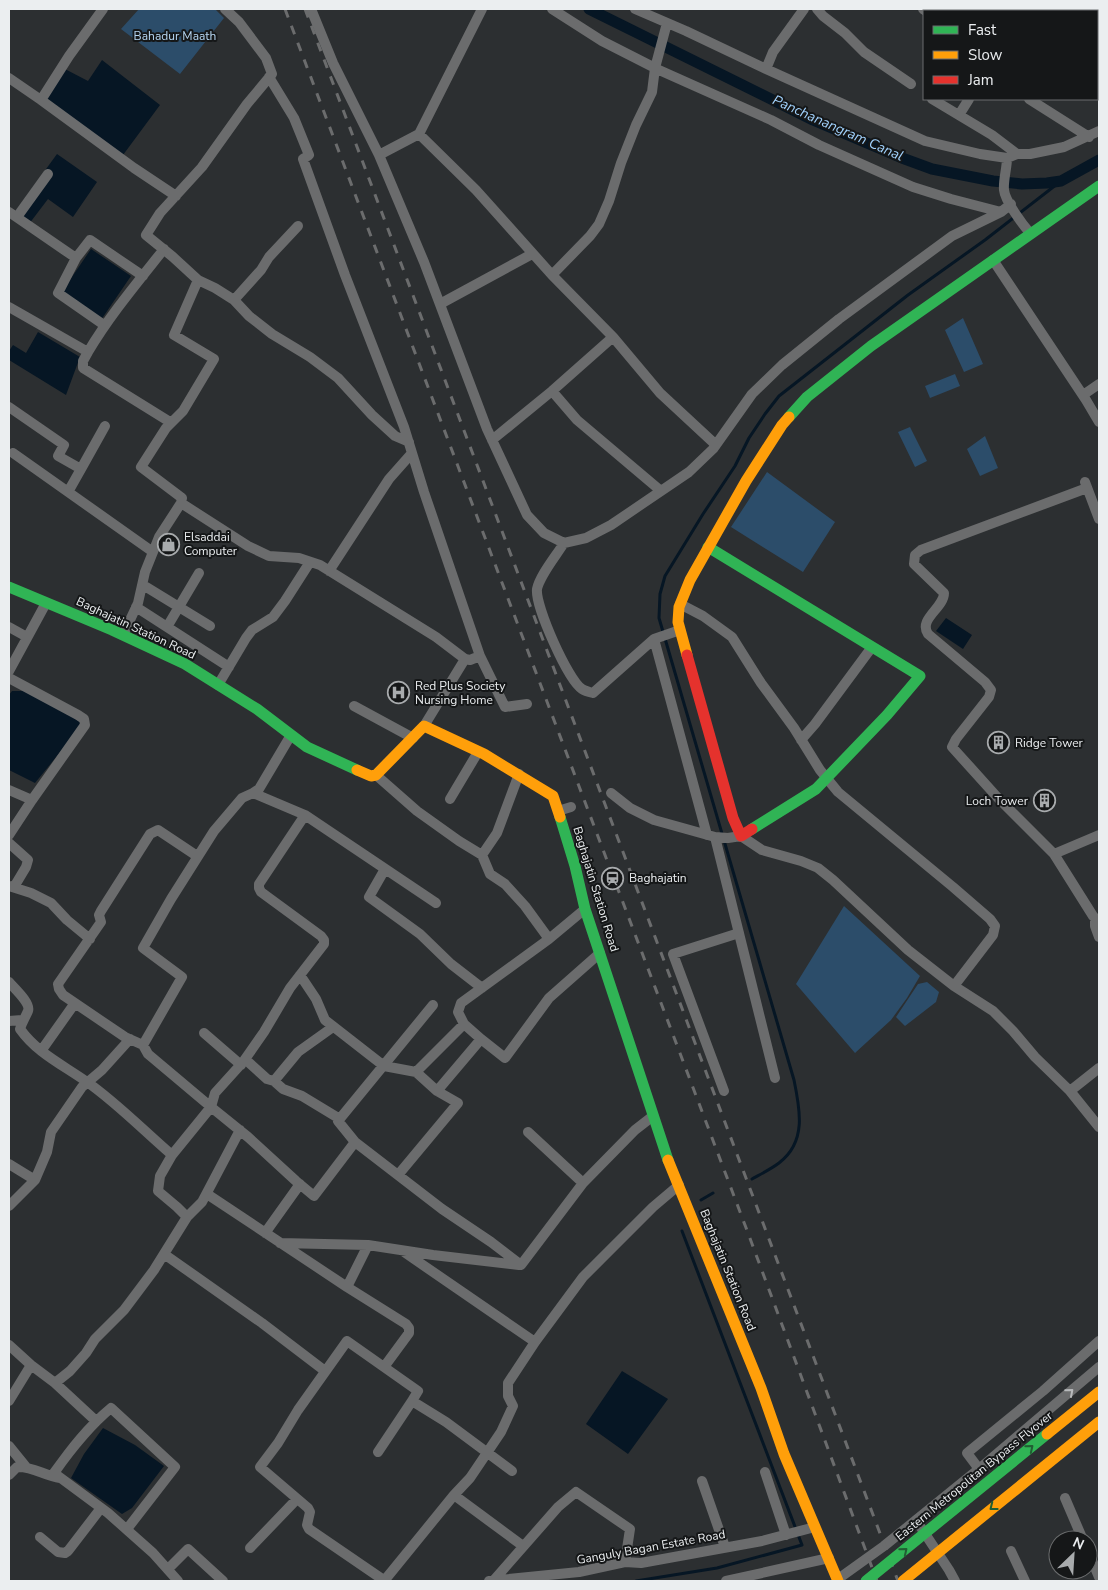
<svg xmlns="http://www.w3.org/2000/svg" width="1108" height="1590" font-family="'Nunito Sans',sans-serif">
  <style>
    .green { fill: #2c4d6a }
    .water { fill: #061624 }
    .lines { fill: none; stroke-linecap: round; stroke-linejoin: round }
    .stream { stroke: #061624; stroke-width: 3 }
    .canal { stroke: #061624; stroke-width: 11 }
    .street { stroke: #6b6c6d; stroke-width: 10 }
    .fast { stroke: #30b455; stroke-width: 11 }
    .slow { stroke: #ff9f0a; stroke-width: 11 }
    .jam { stroke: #e5322d; stroke-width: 11 }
    .rail { stroke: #6b6c6d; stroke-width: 3; stroke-dasharray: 9 9; stroke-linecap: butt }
    .fast-bridge { stroke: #30b455; stroke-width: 11 }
    .slow-bridge { stroke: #ff9f0a; stroke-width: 11 }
    .oneway { stroke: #b8babc }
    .oneway2 { stroke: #215e33 }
    .labels { text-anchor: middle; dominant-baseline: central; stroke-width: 4; stroke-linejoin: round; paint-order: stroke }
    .park-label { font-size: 12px; fill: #b6d6f2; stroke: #151718 }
    .poi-label { font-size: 12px; fill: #ebeef0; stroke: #151718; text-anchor: start }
    .street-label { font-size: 12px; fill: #ebeef0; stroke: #151718 }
    .water-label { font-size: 14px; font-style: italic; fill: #a2d3fe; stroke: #151718 }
  </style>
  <rect width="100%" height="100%" fill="#2c2f31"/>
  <path class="green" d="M139 9H215L224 18 180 74 121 29Z
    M963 318 983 364 964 372 945 330Z
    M955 374 960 386 930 398 925 386Z
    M910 427 927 461 915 467 898 432Z
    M985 436 998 468 980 476 967 449Z
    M767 472 835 522 803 572 731 527Z
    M844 906 920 976 907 998 891 1020 855 1053 796 984Z
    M927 982 939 992 936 1002 905 1026 896 1017 918 984Z"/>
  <path class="water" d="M102 60 160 105 123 155 43 96 63 68 88 81Z
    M57 154 97 182 73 217 48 199 29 224 14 213Z
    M91 249 131 276 101 320 61 293Z
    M38 332 80 357 66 395 9 360V351L13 345 26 353Z
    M946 618 972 635 963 649 936 631Z
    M12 691H31L83 724 35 783 9 770V695Z
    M622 1371 668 1399 628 1454 586 1424Z
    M103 1428 135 1445 164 1466 132 1508 122 1514 71 1478 84 1454Z"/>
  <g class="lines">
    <path class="stream" d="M752 1179C761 1174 771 1169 779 1163 807 1142 800 1109 794 1080L659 618 660 594 665 576 703 514 735 466 749 438 765 414 779 396 908 295 985 240 1061 181
      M701 1200 713 1193
      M636 1581 717 1568 802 1545 682 1231"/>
    <path class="canal" d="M589 9 813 120 902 158 932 169 993 181 1022 184 1047 183 1061 181 1099 160"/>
    <path class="street" d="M311 9 333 63 379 155 424 262 487 429 527 515 544 533 564 543 586 538 611 525 689 472 713 449 752 394 782 365 839 319 952 236 1001 212 1011 204
      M482 9 419 134 476 190 552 275
      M552 9 602 41 659 70 771 120 819 145 913 187 951 199 1001 212
      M635 9 686 31 766 69 925 141 980 154 1007 158 1017 154H1030L1064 147 1099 131
      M817 9 823 16 845 33 864 52 911 84
      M923 9 926 11
      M996 9 1000 11
      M1024 11 1025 9
      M1090 11 1092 9
      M1097 27 1099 29
      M766 69 773 52 804 9
      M269 77 294 118 309 155 303 159 345 275 404 427 424 492 480 656 470 660 465 659
      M9 78 41 100 134 168 176 196
      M932 99 992 135 1017 154
      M1029 99 1089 137
      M41 100 69 56 103 9
      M959 115 969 99
      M379 155 419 134
      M1007 158C1007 168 1003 181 1004 190 1005 201 1023 225 1030 233
      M9 212 76 258 90 240 143 276
      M17 217 48 174
      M76 258 58 293 104 325
      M993 260 1086 400 1099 422
      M198 280 215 288 234 300 249 316 272 334 310 357 338 378 372 415 395 436 409 442
      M234 300 261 270 269 257 298 226
      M440 304 532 254
      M9 307 88 352 83 361V368L170 422
      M613 337 660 393 716 445
      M88 352C110 315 137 283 164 249
      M552 391 577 420 661 491
      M1083 395 1099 384
      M9 407 64 445 58 456 81 469 68 492
      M492 440 552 391 613 337 552 275 590 236 599 224 609 201 621 163 636 125 652 92 655 68 667 23
      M13 453 153 552
      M81 469 105 426
      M1085 482 1099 519
      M1087 488 921 550 915 555 914 564 944 593C944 608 918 619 928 634L985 682 991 690 989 697 956 739 952 747 998 798 1054 854 1093 916 1095 918V926L1099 937
      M181 503 248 546 269 556 299 558 320 565 436 637 465 659 424 726
      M564 543C556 556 540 575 537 589 535 606 568 680 582 689 585 691 589 692 593 693L654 639 680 630
      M329 571 389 479 412 453
      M143 585 210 626
      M680 604 703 616 732 637 761 683 794 728 820 770 838 792 953 887 990 919 995 926 993 935 954 986
      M136 607 229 667
      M9 627 27 637
      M167 627 199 573
      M123 635 138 603 145 572 159 537 181 503 182 498 141 467 166 428 183 411 214 359 174 335 198 280 173 257 146 235 160 213 202 167 247 104 272 74 266 58 239 22 225 9
      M654 639 707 835
      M480 656 505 707 527 704
      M9 671 46 603
      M9 678 78 715 84 719 85 725 32 800 9 790
      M218 685 246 638 252 630 273 617 285 601 310 562
      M354 706 413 738
      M291 735 259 789 253 793 242 798 214 831 171 899 143 948 182 977 143 1045 148 1054 211 1107 248 1137 296 1181 314 1196 355 1142 442 1209 491 1242 521 1265 583 1183 635 1130 653 1116
      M801 740 815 724 872 647
      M376 775 417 811 459 841 482 855 490 874 505 884 525 906 549 939
      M253 793 305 815 436 903
      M611 793 630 808 654 820 715 837 728 838 741 836 762 850 801 861 818 868 833 880 908 950 954 986 993 1011 1013 1031 1035 1057 1070 1091 1099 1127
      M450 799 478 752
      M558 811 571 807
      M9 835 32 800
      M715 837 775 1078
      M9 843 28 860 26 867 14 887
      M1054 854 1099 835
      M482 855 497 833 519 774
      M385 869 369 897 420 934 451 964 482 988
      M9 886 31 893 51 903 67 920 90 939
      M300 975 316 999 325 1020 384 1066 416 1072 464 1024 458 1012 461 1003 549 939 585 909
      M9 982C14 988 31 1003 28 1011 25 1018 22 1022 20 1029 37 1053 63 1065 87 1082 117 1103 144 1131 172 1155
      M9 1021 22 1020
      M464 1024 481 1039
      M204 1033 241 1065
      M143 1045 125 1037 63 995 59 989 58 984 101 922 99 915 101 911 150 834 158 830 197 856
      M41 1051 75 1003
      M245 1059 267 1079 274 1081 298 1052 333 1027
      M416 1072 437 1091
      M274 1081 283 1089 302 1096 340 1119
      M724 1091 673 954 739 933
      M1070 1091 1099 1068
      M528 1132 583 1183
      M355 1142 338 1121 433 1005
      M9 1164 35 1180
      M398 1175 458 1103 437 1091 481 1039 505 1058 549 998 600 953
      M207 1194 347 1287 406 1324 409 1328V1333L384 1367
      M9 1206 35 1180 47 1152 51 1132 82 1087 102 1070 130 1039
      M187 1217 202 1202 240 1130
      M265 1233 300 1184
      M280 1243 368 1245 433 1255 519 1265
      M404 1252 535 1342
      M164 1254 262 1323 325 1371
      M347 1287 368 1245
      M9 1345 31 1365 55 1383 96 1421
      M55 1383 70 1371 86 1353 95 1339 124 1310 154 1270 187 1217 177 1207 158 1191 160 1176 172 1155 211 1107 215 1093 243 1062 264 1032 290 988 324 944V940L321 936 261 892 259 888V884L305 815
      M9 1401 31 1365
      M9 1446 26 1467
      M378 1452 412 1401
      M979 1469 967 1453 1043 1391 1099 1341
      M765 1472 786 1535
      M9 1475 17 1467C32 1466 45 1476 60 1478
      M702 1481 725 1547
      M454 1495 523 1546
      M1065 1498 1083 1540
      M916 1520 949 1570 955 1581
      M127 1529 175 1467 111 1408C88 1427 71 1449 54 1473L108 1513 153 1553 178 1581
      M40 1537 58 1552 65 1553 68 1551 101 1508
      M250 1548 296 1500
      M1011 1551 1025 1581
      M1088 1551 1099 1577
      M168 1569 188 1549 223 1581
      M838 1579 884 1546 979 1469 1099 1367
      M494 1580 558 1507 576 1492 630 1529 625 1562
      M384 1581 454 1495 470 1478 501 1432 513 1406 508 1396V1383L535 1342 583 1277 653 1207 679 1185
      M385 1581 309 1529 307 1525 310 1512 308 1508 260 1467 278 1443 298 1410 347 1341 418 1391 412 1401 446 1422 512 1471
      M489 1581 579 1572 625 1562 641 1563 762 1541 815 1527
      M726 1581 829 1558"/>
    <path class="fast" d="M789 417 807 397 871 346 1099 186
      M708 547 920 676 887 715 816 789 752 829
      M9 587 112 630 185 664 257 709 307 747 357 770
      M560 817 575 866 585 909 668 1160"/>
    <path class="slow" d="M687 655 678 622 679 607 690 580 746 481 782 425 789 417
      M357 770 371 776 376 775 424 726 484 754 553 796 560 817
      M668 1160 761 1388 784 1454 838 1581"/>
    <path class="jam" d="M687 655 733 818 741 836 752 829"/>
    <path class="rail" d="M285 9 748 1233 877 1581
      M305 9 898 1581"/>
    <path class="fast-bridge" d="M866 1581 1047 1434"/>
    <path class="slow-bridge" d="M1047 1434 1099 1392
      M903 1581 1099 1422"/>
  </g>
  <defs><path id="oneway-chevron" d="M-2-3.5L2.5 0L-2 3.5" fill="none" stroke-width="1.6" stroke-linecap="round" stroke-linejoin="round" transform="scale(1.25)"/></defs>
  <use class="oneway" href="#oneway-chevron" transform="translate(1070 1392) rotate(-41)"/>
  <g class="oneway2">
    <use href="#oneway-chevron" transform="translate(1030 1448) rotate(-39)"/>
    <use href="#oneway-chevron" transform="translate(993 1507) rotate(142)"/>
    <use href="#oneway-chevron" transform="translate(904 1551) rotate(-39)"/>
  </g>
  <defs>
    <symbol id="shop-ring" viewBox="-11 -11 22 22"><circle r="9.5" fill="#151718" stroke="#a8abad" stroke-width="1.5"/><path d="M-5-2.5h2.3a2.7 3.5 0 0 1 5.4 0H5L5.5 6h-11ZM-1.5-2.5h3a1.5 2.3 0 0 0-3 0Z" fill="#a8abad"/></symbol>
    <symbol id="hospital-ring" viewBox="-11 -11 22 22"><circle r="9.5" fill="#151718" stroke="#a8abad" stroke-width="1.5"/><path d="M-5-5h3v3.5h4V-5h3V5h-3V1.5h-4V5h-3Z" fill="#a8abad"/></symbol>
    <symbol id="building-ring" viewBox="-11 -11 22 22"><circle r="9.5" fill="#151718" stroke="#a8abad" stroke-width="1.5"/><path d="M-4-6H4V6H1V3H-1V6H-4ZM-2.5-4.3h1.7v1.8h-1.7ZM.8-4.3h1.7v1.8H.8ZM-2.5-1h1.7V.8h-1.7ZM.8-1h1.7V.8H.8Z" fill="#a8abad"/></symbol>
    <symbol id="station-ring" viewBox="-11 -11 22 22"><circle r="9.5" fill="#151718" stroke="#a8abad" stroke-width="1.5"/><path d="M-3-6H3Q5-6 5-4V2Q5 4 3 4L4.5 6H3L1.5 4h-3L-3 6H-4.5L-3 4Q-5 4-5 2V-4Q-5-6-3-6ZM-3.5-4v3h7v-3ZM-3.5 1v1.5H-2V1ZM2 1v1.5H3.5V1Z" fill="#a8abad"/></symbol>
  </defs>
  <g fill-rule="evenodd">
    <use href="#shop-ring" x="156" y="532" width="25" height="25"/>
    <use href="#hospital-ring" x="386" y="680" width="25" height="25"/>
    <use href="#building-ring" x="986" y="730" width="25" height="25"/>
    <use href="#building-ring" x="1032" y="788" width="25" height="25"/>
    <use href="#station-ring" x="600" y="866" width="25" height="25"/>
  </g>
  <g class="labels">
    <g class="park-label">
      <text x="175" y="36">Bahadur Maath</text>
    </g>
    <g class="poi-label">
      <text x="184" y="537">Elsaddai<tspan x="184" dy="14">Computer</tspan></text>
      <text x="415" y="686">Red Plus Society<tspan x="415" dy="14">Nursing Home</tspan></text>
      <text x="1015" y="743">Ridge Tower</text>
      <text x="1028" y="801" text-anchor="end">Loch Tower</text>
      <text x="629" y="878">Baghajatin</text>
    </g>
    <g class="street-label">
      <text transform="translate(136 628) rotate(25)">Baghajatin Station Road</text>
      <text transform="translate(596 889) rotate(73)">Baghajatin Station Road</text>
      <text transform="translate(728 1270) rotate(68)">Baghajatin Station Road</text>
      <text transform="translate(974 1476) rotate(-39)">Eastern Metropolitan Bypass Flyover</text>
      <text transform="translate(651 1547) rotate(-10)">Ganguly Bagan Estate Road</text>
    </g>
    <g class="water-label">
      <text transform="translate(838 128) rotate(24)">Panchanangram Canal</text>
    </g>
  </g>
  <rect width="1108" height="1590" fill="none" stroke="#ebeef0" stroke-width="20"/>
  <rect x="923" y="10" width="175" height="90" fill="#151718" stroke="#6b6d6e"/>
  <rect x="933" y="26" width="25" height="8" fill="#30b455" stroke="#6b6d6e"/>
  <text x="968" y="35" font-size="15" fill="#ebeef0">Fast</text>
  <rect x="933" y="51" width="25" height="8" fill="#ff9f0a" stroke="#6b6d6e"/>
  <text x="968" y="60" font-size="15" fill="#ebeef0">Slow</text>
  <rect x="933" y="76" width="25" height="8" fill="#e5322d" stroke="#6b6d6e"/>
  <text x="968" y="85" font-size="15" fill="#ebeef0">Jam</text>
  <g transform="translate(1073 1555) rotate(25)"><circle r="24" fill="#151718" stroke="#6b6d6e"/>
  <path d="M0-4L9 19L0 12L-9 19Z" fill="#a8abad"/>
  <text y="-8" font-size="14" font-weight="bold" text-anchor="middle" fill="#ebeef0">N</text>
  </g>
</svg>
